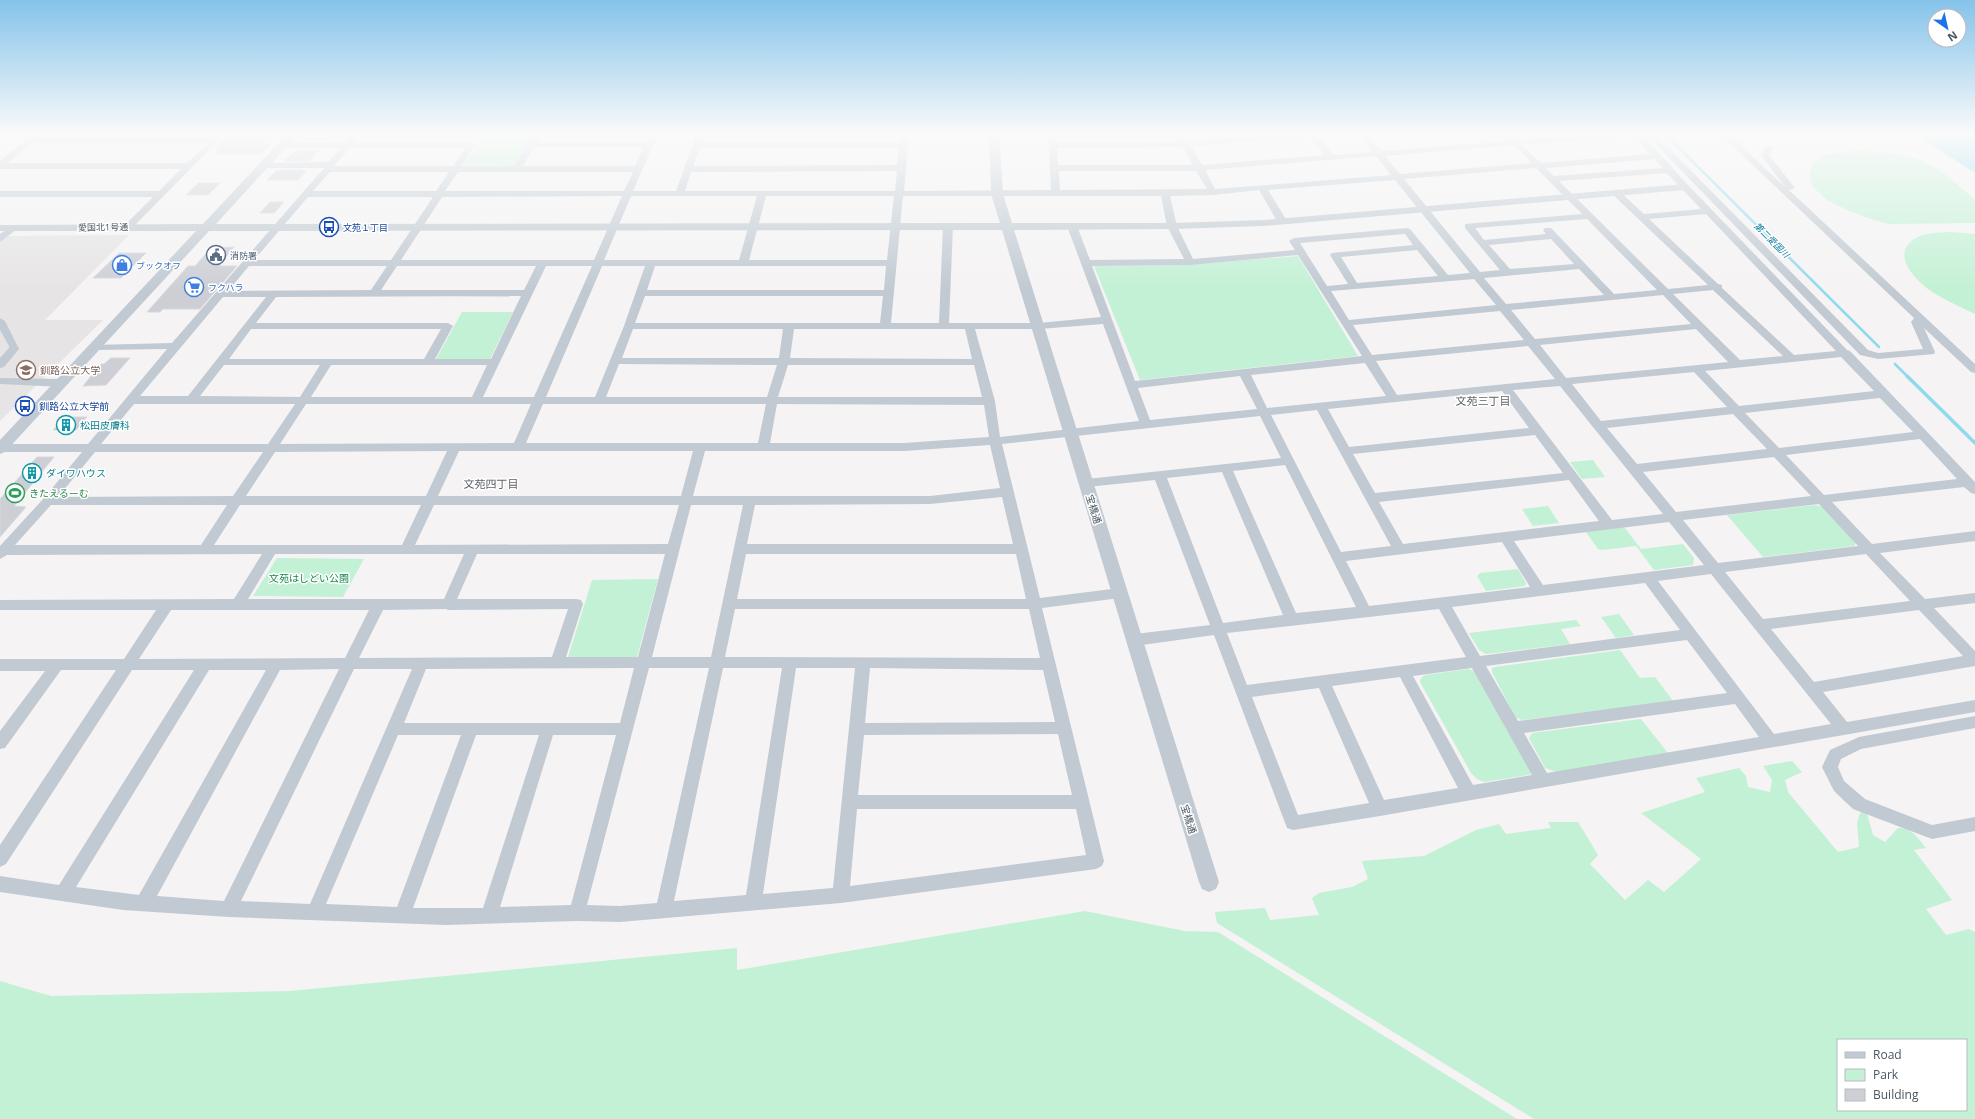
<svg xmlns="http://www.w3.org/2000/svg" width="1975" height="1119" font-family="'Open Sans','Noto Sans JP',sans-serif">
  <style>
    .education { fill: #e6e4e5 }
    .green { fill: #c3f1d5; fill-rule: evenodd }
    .water { fill: #90daee }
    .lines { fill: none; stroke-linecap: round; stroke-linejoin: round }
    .stream-far1 { stroke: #90daee; stroke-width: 2.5 }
    .stream { stroke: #90daee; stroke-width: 3.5 }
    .building { fill: #cdcfd5; stroke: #d7d9de }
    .minor { fill: #c1cad2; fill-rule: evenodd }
    .tertiary { fill: #c1cad2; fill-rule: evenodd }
    .labels { text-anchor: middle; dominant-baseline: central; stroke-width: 3; stroke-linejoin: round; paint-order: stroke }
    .far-street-label { font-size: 9px; fill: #4a5661; stroke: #fff }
    .far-transit-label { font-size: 9px; fill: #164399; stroke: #fff; text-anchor: start }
    .far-water-label { font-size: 9px; font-style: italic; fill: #0c7c9b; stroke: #fff }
    .far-service-label { font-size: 9px; fill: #4e5e75; stroke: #fff; text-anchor: start }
    .far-shop-label { font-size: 9px; fill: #366cbe; stroke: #fff; text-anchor: start }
    .education-label { font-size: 10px; fill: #785e54; stroke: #fff; text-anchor: start }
    .transit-label { font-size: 10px; fill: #164399; stroke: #fff; text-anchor: start }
    .culture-label { font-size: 10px; fill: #0d838f; stroke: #fff; text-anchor: start }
    .leisure-label { font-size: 10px; fill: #27864d; stroke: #fff; text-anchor: start }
    .street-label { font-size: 10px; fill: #4a5661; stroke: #fff }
    .park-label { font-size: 10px; fill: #17864f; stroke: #fff }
    .neighbourhood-label { font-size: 11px; fill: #5f6368; stroke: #fff }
  </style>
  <rect width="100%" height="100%" fill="#f5f3f3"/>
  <path class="education" d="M129 235 45 320H103L0 421V236Z"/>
  <path class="green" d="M484 134H533L515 165 511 166 463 165Z
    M1858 150C1884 152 1914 154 1936 168 1950 177 1962 189 1975 199V223L1889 224 1874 220 1849 211 1827 200 1812 186 1810 174 1812 163 1824 155Z
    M1951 232 1975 234V314C1961 307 1947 301 1934 293 1916 282 1887 252 1918 237 1927 232 1940 233 1951 232Z
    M1298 256 1358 356 1140 380 1094 266 1186 265Z
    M462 312H513L490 359H436Z
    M1593 460 1605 477 1582 479 1570 462Z
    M1815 505 1824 507 1856 542 1854 546 1763 557 1727 515Z
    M1548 506 1559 523 1533 526 1522 509Z
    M1624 527 1641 549 1683 544 1694 558 1693 565 1654 570 1636 546 1602 550 1598 549 1585 531Z
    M277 558 364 559 343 597 253 596Z
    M1518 569 1526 583 1525 586 1486 591 1477 576 1480 573Z
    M658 579 637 657H568L592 580Z
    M1619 614 1634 635 1616 638 1601 617Z
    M1576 620 1581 626 1561 629 1570 644 1486 654 1479 650 1469 633Z
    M1620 650 1640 678 1655 677 1673 701 1522 720 1515 717 1492 672V668L1495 667Z
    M1469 669 1476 672 1533 774 1484 782 1477 779 1471 773 1420 682 1421 678 1425 675Z
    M1641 719 1668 753 1556 772 1545 768 1529 738 1532 733Z
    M1792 761 1802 772 1785 780 1788 792 1838 852 1859 847 1857 822 1861 811 1867 814 1873 835 1885 842 1898 828C1911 827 1919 839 1926 848L1914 850 1952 900 1926 909 1946 935 1969 929 1975 932V1119H1534L1217 923 1215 912 1265 908 1270 920 1319 915 1312 898 1319 893 1352 887 1368 879 1362 861 1424 856 1476 830 1499 824 1506 834 1551 828 1548 822H1578L1598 855 1590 864 1625 900 1648 880 1664 892 1701 859 1641 813 1705 792 1696 778 1739 768 1746 776 1748 787 1770 792 1772 780 1763 766ZM1838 1040H1966V1110H1838Z
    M1085 911 1185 931 1218 932 1517 1119H0V981L51 996 290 991 737 948V970Z"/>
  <path class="water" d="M1913 133H1975V173Z"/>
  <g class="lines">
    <path class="stream-far1" d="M1664 133 1879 347
      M1895 364 1908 377"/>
    <path class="stream" d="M1907 376 1975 443"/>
  </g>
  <path class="building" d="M254 133H277L267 144H271L261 154H214L220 148H214L226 136 251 137Z
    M310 135H332L327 140H305Z
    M297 150H319L309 161H284Z
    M277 170H301L306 171 298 180H267Z
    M198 183H220L208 195H186Z
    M270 202H284L274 213H260Z
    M234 247 219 266H237L200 309H163L160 312H147L188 266H195L211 248Z
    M119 253H146L121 278H93Z
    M111 358H130L106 385 83 386 101 364H104Z
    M65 417H87L76 430H53Z
    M37 457H54L14 506 26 507 0 537V499Z"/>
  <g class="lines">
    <path class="minor" d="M34 133H40L41 135 39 137H213L217 133H226L131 229 128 230 123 227 153 197H0V191H159L181 169H0V161ZM33 143H208L187 163H7Z
      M353 133H362L354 142 474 143 475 145 461 166H514L534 133H542L537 142H646L650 133H658L633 191H676L697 133H705L702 142H900L901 133H909L904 191 1051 190 1048 133H1056L1057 142H1180L1175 133H1183L1188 141 1292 133H1317L1333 155 1372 152 1358 133H1367L1381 151 1509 141 1502 133H1511L1518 140 1603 133H1641L1688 185 1847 350 1850 351 1975 482V494L1971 493 1964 487 1832 502 1872 544 1975 531V541L1880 553 1925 599 1975 593V603L1934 608 1975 651V666L1823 692 1847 722 1975 700V712L1380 816 1293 830 1287 828 1214 635 1135 646 1130 644 1128 640 1130 636 1135 634 1210 625 1155 480 1087 487 1083 486 1081 483 1083 480 1087 479 1281 458 1260 416 1002 444 1040 598 1120 588 1125 589 1127 593 1125 597 1120 598 1042 608 1104 861 1102 866 1096 869 841 903 620 922 577 921 446 925 229 917 123 910 0 892V876L59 885 194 670H132L6 864 0 867V845L116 670H61L5 748 0 749V731L45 671H0V659H124L156 610H0V600L234 599 262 554 7 555 0 559V546L44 498 82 452H1L0 444H88L167 349 96 350 91 347 92 345 172 343 324 168H264L261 167V163L328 162 341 148H283L279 145 283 142H345ZM1634 136 1650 154 1541 163 1522 145ZM1310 137 1324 155 1202 165 1191 146ZM1514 145 1532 163 1400 174 1385 156ZM534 147H643L635 166H523ZM1183 147 1193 165H1058L1057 148ZM350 148H465L453 166H334ZM700 148H899L897 165 693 166ZM1376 156 1391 175 1215 189 1205 170ZM1655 159 1663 168 1554 176 1546 168ZM1536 168 1582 214 1465 224V228L1500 270 1480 272 1404 179ZM897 171 895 191H685L691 172ZM1059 171H1196L1207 189 1060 190ZM330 172H449L436 191H313ZM458 172H633L624 191H445ZM1667 173 1701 209 1644 214 1619 191 1616 190 1611 193 1708 285 1668 289 1559 181ZM1395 180 1470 273 1448 275 1410 229 1407 228 1294 238 1289 241 1295 250 1193 259 1177 226 1170 196 1213 195 1259 190 1277 221 1282 224 1287 221 1268 190ZM622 196 594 260H401L442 197ZM631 196H757L739 260H604ZM766 196H894L887 260H749ZM903 196H1161L1167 226 1184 259 1090 260 1077 226 1072 223 1069 224 1067 226 1101 317 1039 323H949L953 226 948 223 943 226 939 323H891ZM308 197H433L391 260H254ZM1706 214 1836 351 1794 355 1722 288V285L1718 284 1649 219ZM1587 219 1657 290 1614 294 1551 228H1545L1543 230 1546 234 1484 240 1475 228ZM1405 234 1413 245 1332 253 1330 255 1348 284 1327 286 1300 243ZM1551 239 1574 264 1510 269 1489 245ZM1417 250 1438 276 1357 283 1341 257ZM1298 255 1362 356 1135 381 1092 266 1190 265ZM249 266H387L371 290 228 291ZM397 266H536L524 290H381ZM546 266H592L534 397H483ZM602 266H645L624 326 595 397H546ZM655 266H886L884 290H647ZM1579 269 1604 295 1506 304 1484 278ZM1474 279 1496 305 1349 320 1331 291ZM1713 290 1783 356 1740 360 1673 294ZM1663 295 1691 324 1535 339 1511 310ZM521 296 491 359H435L453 326 448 323H256L276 297ZM645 296H883L880 323H635ZM223 297H266L188 396H140ZM1500 311 1524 340 1372 355 1353 325ZM1103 324 1139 421 1000 437 995 401 975 329H1039ZM251 329H441L424 359H229ZM633 329H783L779 358H622ZM794 329H965L972 359 790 358ZM1696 329 1728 362 1566 378 1540 345ZM1528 346 1555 379 1397 395 1376 361ZM1841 357 1874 391 1739 406 1705 371ZM1365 363 1386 396 1267 408 1251 375ZM619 364 777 365 767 397H606ZM224 365H320L300 397 200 396ZM331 365H487L472 397H311ZM788 365H974L982 397H778ZM1694 372 1727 407 1601 421 1572 384ZM1240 376 1257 409 1150 420 1138 388ZM1560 386 1663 514 1612 520 1513 390ZM1502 391 1529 428 1349 447 1328 409ZM1880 398 1913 432 1779 448 1745 413ZM134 404H295L268 444H101ZM306 404H531L514 443 280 444ZM543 404H766L758 443H526ZM777 404 984 405 989 437 904 443H770ZM1317 410 1391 546 1341 552 1271 415ZM1733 414 1767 449 1637 464 1607 428ZM1535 435 1563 473 1375 493 1353 454ZM1920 439 1957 479 1824 495 1786 455ZM990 445 1000 488 930 496H693L705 451H904ZM447 451 426 496H246L275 452ZM459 451H693L681 496H438ZM95 452H263L233 496 58 497ZM1774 457 1811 496 1676 512 1643 472ZM1285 465 1356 607 1296 613 1233 471ZM1222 472 1283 615 1223 623 1167 478ZM1569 480 1599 521 1403 544 1379 502ZM1002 497 1013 544H747L755 505 930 504ZM1819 504 1858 546 1718 563 1683 520ZM51 505H227L201 545H15ZM240 505H421L402 545H214ZM434 505H679L668 544 415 545ZM691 505H743L711 657H652ZM1669 522 1704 565 1543 585 1514 541ZM1502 542 1530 587 1369 606 1346 561ZM275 554H464L444 599H248ZM477 554H665L638 657H566L583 604 581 600 576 599H457ZM746 554H1016L1026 599H737ZM1866 554 1910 601 1763 619 1725 572ZM1711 574 1831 724 1774 734 1658 581ZM1645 583 1680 630 1480 656 1452 607ZM446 609 448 610 568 609 552 657 359 658 383 610ZM735 609H1029L1040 658 725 657ZM1439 609 1466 657 1247 685 1227 633ZM171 610H369L345 658 139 659ZM1919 610 1963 656 1814 682 1771 629ZM1687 640 1727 693 1518 721 1486 666ZM634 668 620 723H404L426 669ZM649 668H709L657 903 620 906 587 905ZM723 668H782L746 895 674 901ZM796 668H855L833 888 763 894ZM870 668 1043 670 1055 722 865 723ZM1472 668 1532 775 1473 785 1413 676ZM339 669 224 901 157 896 280 670ZM354 669H412L310 904 241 901ZM209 670H266L139 895 76 887ZM1400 677 1458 788 1384 800 1332 686ZM1319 688 1369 803 1298 815 1252 697ZM1735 704 1759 737 1547 773 1524 733ZM1058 734 1072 795H858L864 735ZM398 735H461L397 907 326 904ZM476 735H539L483 908H413ZM553 735H616L571 905 500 907ZM857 809H1076L1086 855 850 886Z
      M1645 133H1654L1868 350 1878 353 1923 349 1911 322 1914 318 1719 133H1728L1785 187 1761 155 1766 146H1772L1773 148 1769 155 1795 188 1789 190 1975 364V373L1971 372 1924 328 1935 352 1934 354 1878 359 1860 355Z
      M13 225 18 228 16 230 0 242V234Z
      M0 318 5 321 19 349 4 367 0 368V358L9 348V346L0 330Z
      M0 378 63 379 69 383 63 387 0 384Z
      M1975 716V728L1861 749 1841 759 1838 767 1844 781 1865 799 1932 825 1975 817V831L1932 839 1853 809 1834 791 1822 767 1830 750 1859 737Z"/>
    <path class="tertiary" d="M288 133H299L216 224 1000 223 991 194 989 133H999L1003 194 1012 223H1172L1264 220 1685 184 1690 187 1685 190 1264 226 1172 229 1014 230 1219 882 1216 889 1209 892 1202 889 1199 882 1002 230 209 231 5 452 0 454V440L196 231H0V225L203 224Z"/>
  </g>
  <linearGradient id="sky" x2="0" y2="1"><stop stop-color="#85c3ea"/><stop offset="0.46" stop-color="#fafafa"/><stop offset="1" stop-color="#fafafa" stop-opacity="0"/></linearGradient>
  <rect width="1975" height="290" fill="url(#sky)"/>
  <defs>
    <symbol id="bus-ring" viewBox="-11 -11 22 22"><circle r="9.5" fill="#fff" stroke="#1a4fb4" stroke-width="1.5"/><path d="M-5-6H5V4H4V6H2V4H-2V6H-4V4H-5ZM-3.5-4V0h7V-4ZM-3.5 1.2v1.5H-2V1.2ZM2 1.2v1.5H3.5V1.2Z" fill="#1a4fb4"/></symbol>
    <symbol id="civic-ring" viewBox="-11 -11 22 22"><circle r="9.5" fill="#fff" stroke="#5c6f8a" stroke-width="1.5"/><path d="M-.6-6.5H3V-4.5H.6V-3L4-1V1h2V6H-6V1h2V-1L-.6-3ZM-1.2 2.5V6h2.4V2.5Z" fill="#5c6f8a"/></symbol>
    <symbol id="shop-ring" viewBox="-11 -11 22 22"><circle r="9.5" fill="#fff" stroke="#3f7fe0" stroke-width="1.5"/><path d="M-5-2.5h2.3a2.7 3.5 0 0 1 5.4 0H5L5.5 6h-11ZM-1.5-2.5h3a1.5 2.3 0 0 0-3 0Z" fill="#3f7fe0"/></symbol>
    <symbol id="supermarket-ring" viewBox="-11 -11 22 22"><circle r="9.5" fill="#fff" stroke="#3f7fe0" stroke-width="1.5"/><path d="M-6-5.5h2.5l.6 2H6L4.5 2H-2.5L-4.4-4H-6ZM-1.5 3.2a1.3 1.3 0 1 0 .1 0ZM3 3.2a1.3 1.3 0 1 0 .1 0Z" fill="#3f7fe0"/></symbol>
    <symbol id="university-ring" viewBox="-11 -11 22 22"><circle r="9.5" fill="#fff" stroke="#8d6e63" stroke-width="1.5"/><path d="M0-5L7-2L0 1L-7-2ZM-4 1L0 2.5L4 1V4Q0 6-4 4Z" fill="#8d6e63"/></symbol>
    <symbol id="building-ring" viewBox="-11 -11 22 22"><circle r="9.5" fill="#fff" stroke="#0f9aa8" stroke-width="1.5"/><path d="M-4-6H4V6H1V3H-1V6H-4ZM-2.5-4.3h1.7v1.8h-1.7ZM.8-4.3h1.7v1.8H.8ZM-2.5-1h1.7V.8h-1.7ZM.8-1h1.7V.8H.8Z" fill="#0f9aa8"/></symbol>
    <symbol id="stadium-ring" viewBox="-11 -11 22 22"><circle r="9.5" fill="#fff" stroke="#2e9e5b" stroke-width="1.5"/><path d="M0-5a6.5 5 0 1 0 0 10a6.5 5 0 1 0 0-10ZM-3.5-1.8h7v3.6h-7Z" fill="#2e9e5b"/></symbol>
  </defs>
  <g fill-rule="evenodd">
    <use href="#bus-ring" x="318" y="216" width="22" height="22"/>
    <use href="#civic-ring" x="205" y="244" width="22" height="22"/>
    <use href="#shop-ring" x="111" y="254" width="22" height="22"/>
    <use href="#supermarket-ring" x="183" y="276" width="22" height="22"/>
    <use href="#university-ring" x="15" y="359" width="22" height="22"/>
    <use href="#bus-ring" x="14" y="395" width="22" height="22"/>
    <use href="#building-ring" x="55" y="414" width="22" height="22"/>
    <use href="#building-ring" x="21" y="462" width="22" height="22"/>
    <use href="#stadium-ring" x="4" y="482" width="22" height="22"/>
  </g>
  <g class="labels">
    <g class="far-street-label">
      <text transform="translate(103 227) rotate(-1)">愛国北1号通</text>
    </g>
    <g class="far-transit-label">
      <text x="343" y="227">文苑１丁目</text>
    </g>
    <g class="far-water-label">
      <text transform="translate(1772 240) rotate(45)">第二愛国川</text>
    </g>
    <g class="far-service-label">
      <text x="230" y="255">消防署</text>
    </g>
    <g class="far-shop-label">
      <text x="136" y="265">ブックオフ</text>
      <text x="208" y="287">フクハラ</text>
    </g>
    <g class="education-label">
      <text x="40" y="370">釧路公立大学</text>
    </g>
    <g class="transit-label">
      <text x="39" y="406">釧路公立大学前</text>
    </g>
    <g class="culture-label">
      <text x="80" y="425">松田皮膚科</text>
      <text x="46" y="473">ダイワハウス</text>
    </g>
    <g class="leisure-label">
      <text x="29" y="493">きたえるーむ</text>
    </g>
    <g class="street-label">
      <text transform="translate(1094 509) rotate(73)">宝橋通</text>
      <text transform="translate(1189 819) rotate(73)">宝橋通</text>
    </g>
    <g class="park-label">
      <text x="309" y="578">文苑はしどい公園</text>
    </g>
    <g class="neighbourhood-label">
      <text x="1483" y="400">文苑三丁目</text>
      <text x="491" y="483">文苑四丁目</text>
    </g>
  </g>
  <rect x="1837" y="1039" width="130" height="72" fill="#ffffff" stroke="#b7bbc0"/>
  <rect x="1845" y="1052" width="20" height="6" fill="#c1cad2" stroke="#b7bbc0"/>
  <text x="1873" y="1059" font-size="12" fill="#4a5661">Road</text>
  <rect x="1845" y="1069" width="20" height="12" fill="#c3f1d5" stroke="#b7bbc0"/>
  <text x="1873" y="1079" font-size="12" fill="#4a5661">Park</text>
  <rect x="1845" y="1089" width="20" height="12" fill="#cdcfd5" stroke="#b7bbc0"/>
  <text x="1873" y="1099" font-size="12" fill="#4a5661">Building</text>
  <g transform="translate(1947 28) rotate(146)"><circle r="19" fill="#ffffff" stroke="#b7bbc0"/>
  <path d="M0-3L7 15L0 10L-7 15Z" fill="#1a73e8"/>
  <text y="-6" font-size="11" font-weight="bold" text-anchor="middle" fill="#4a5661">N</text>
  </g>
</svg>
